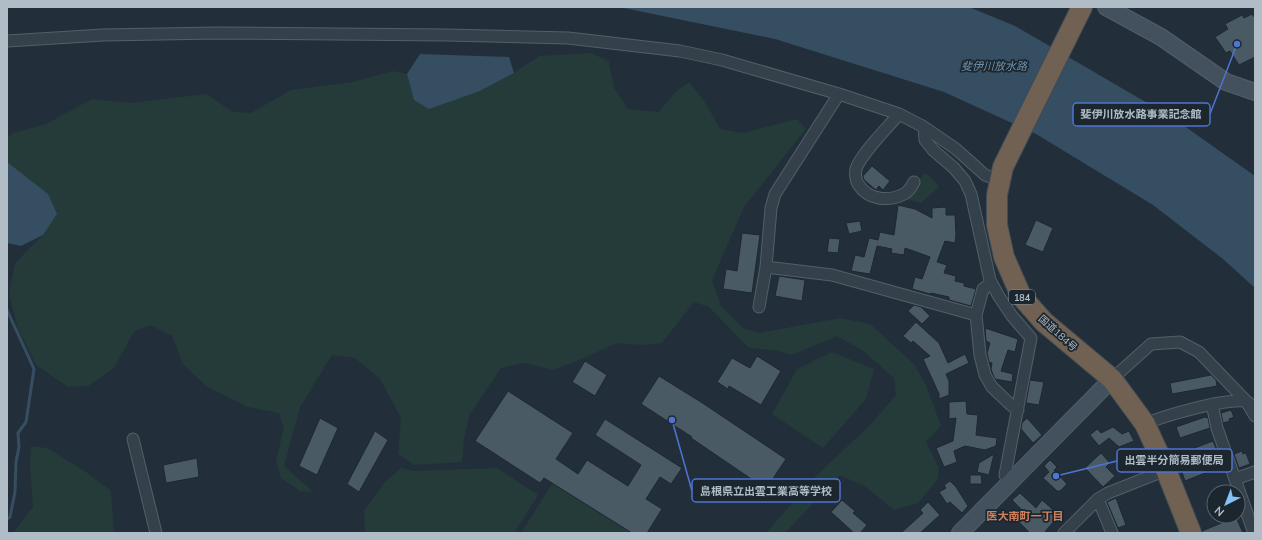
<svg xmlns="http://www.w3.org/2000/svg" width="1262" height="540" font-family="Mulish,'Noto Sans JP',sans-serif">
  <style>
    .green { fill: #243b3a }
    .water { fill: #354e61 }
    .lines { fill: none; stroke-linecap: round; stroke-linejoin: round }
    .stream { stroke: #354e61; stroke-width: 3 }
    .building { fill: #4a5a65; stroke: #1d2831 }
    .street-casing { stroke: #535f68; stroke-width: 13 }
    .secondary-casing { stroke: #535f68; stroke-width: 18 }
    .highway-casing { stroke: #404c55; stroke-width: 22 }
    .street { stroke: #35414a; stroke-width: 11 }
    .secondary { stroke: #43505d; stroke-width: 16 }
    .highway { stroke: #706153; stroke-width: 20 }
    .labels { text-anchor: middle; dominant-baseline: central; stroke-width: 3.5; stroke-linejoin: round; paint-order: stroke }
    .shield { fill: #1b262f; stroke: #838f99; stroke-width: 1 }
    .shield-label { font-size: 9px; font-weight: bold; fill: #b0bcc6 }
    .street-label { font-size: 10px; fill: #b0bcc6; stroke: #1b262f }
    .water-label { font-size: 11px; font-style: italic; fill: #7091aa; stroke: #1b262f }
    .neighbourhood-label { font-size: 11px; font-weight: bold; fill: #d3825f; stroke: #1b262f }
    .leader { fill: none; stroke: #5074d2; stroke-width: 1.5 }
    .callout-dot { fill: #5074d2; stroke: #1b262f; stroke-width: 1.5 }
    .callout { fill: #1b262f; stroke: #5074d2; stroke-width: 1.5 }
    .callout-label { font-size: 11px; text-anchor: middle; font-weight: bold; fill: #b0bcc6 }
  </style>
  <rect width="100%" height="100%" fill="#222f3a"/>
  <path class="green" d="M592 53 609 62 614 88 628 109 659 112 675 92 689 82 705 102 720 129 743 133 797 119 806 129 744 207 712 280 721 306 743 328 759 333 840 318 870 324 914 364 926 385 941 426 926 442 939 468 937 480 918 503 894 510 866 487 840 475 785 533H766L814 478 870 425 896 395 894 378 862 350 837 336 792 355 775 350 749 348 709 307 694 302 662 343 642 345 616 343 584 358 553 370 524 363 501 368 470 414 464 439 462 462 414 465 398 454 401 418 380 379 355 358 332 355 300 407 284 466 313 492 300 491 281 478 276 460 284 428 279 413 248 407 206 386 183 364 172 336 150 325 134 332 113 369 88 386 68 387 36 365 18 329 9 294 15 263 43 235 7 161V137L14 133 46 124 92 99 130 103 206 94 233 112 251 113 291 90 353 82 393 71 407 74 414 99 480 91 514 73 539 56Z
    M925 173 935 181 939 187 921 203 904 198Z
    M832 352 874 369 866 399 823 448 772 414 797 369Z
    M31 446 47 448 86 472 111 491 114 533H13L33 507 30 465Z
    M401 468 413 471 497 468 538 495 514 533H365L364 511 385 482Z
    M555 479 638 533H521Z"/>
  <path class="water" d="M619 7H969L1015 26 1173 118 1255 176V288L1223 259 1153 205 1036 134 944 92 775 39Z
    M420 54 509 57 514 73 480 91 429 109 414 100 407 74Z
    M7 162 48 194 57 214 43 235 21 246 7 243Z"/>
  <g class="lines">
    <path class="stream" d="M7 310 34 369 26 422 18 433 19 447 16 462 15 492 10 517 7 519"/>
  </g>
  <path class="building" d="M1252 14 1255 18V57L1239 65 1230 51 1226 53 1215 37 1228 29 1225 24 1242 15 1244 18Z
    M872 166 890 181 883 190 879 186 876 190 864 180 863 176Z
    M898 205 915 209 932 218V208L946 207V215H955L956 235 955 243 945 241 937 262 947 265 944 273 956 276 955 281 964 283V286L976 289 971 306 949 300V297L931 293 930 294 912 289 915 277 922 279 930 257 905 248 904 255 891 253 892 249 877 246 870 274 851 271 855 255 864 257 869 238 878 240 880 232 894 235Z
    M1036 220 1053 228 1043 252 1025 245Z
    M860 221 862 231 849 234 846 223Z
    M742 233 760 235 752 293 723 289 726 269 737 271Z
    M829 238 840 239 838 253 827 252Z
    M779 276 805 280 802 301 775 296Z
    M914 305 921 307 930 316 922 324 908 311Z
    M916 322 939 343 948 363 965 354 969 363 946 374 949 381V395L939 399V394L923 359 930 356 913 341 911 343 903 336Z
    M985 328 1018 339 1015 352 1008 350 1001 371 1013 374 1012 382 995 379 992 372 991 369 992 363 989 362 987 353 990 343 986 341Z
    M757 356 781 371 761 405 729 386 728 389 717 382 732 358 750 368Z
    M585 361 607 375 595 396 572 382Z
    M1211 375 1216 380 1217 386 1172 394 1170 383Z
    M659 376 704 404 786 459 766 489 691 438 692 437 641 404Z
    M1030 380 1044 382 1039 405 1026 403Z
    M508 391 573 433 556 459 578 474 587 460 628 486 641 465 595 435 605 419 682 468 671 484 660 477 646 499 662 509 647 533H632L544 478 540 483 475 441Z
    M966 401 967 414 978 415 976 435 997 438 996 446 985 450 965 446 954 451 957 462 944 467 936 448 953 441 956 418 949 419V402Z
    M1231 410 1234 417 1229 419 1230 421 1223 423 1221 413Z
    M1205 417 1208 418 1210 428 1180 438 1176 427Z
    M320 418 338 428 317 475 299 466Z
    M1027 418 1042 435 1033 443 1021 429 1022 423Z
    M1113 427 1122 434 1129 431 1134 441 1119 447 1109 438 1099 446 1090 435 1097 429 1101 433Z
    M375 431 388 440 359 492 347 484Z
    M1213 441 1217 451 1205 456 1210 471 1185 481 1176 455Z
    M1242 451 1243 454 1246 453 1250 464 1239 468 1234 454Z
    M1101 453 1110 463 1106 467 1115 476 1103 487 1085 468Z
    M994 454 989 475 977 472 979 463Z
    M197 458 199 477 166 483 163 465Z
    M1050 460 1057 467 1054 470 1067 484 1060 491H1057L1043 478 1049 472 1044 466Z
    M970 475H981L982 484H970Z
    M950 481 956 487 968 506 962 513 950 502 947 504 939 492 946 488 944 485Z
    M1020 493 1036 508 1042 500 1059 515 1044 533H1030L1017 520 1024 512 1012 500Z
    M1116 498 1126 525 1118 528 1107 502Z
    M842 500 855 511 853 513 867 525 860 533H854L831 512Z
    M928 502 940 515 920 533H901L923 513 920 510Z
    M1236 517 1243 533H1202V531Z"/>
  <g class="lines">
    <defs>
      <path id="street" d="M7 41 103 35 217 33 447 35 568 38 680 51 722 60 839 94 899 114 924 127 956 149 985 175 1000 181
        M899 114C888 127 860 155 856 169 855 174 856 181 858 184 868 200 888 202 904 194 908 192 912 186 914 182
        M924 127 925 140 933 150 954 168 965 181 971 194 990 280 998 295 1012 316 1031 338 1005 475 1009 484
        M766 267 832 275 976 315
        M991 283 983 289 976 315 980 355 985 375 992 387 1011 405 1018 410
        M759 307 766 267 771 208 775 194 839 94
        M1112 379 1151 344 1180 342 1199 352 1246 401 1255 416
        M1212 404 1217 428 1254 533
        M1145 424C1161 417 1236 394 1249 403
        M133 439 156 533
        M1235 479 1255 472
        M1098 499 1112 533
        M1064 533 1098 499 1108 493 1166 470"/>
      <path id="secondary" d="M1106 7 1161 37 1226 82 1255 92
        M960 533 1112 379"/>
      <path id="highway" d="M1082 7 1003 167 997 195V225L1004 257 1021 296 1044 322 1112 379 1145 424 1166 470 1191 533"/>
    </defs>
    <use href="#street" class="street-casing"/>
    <use href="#secondary" class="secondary-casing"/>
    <use href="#highway" class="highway-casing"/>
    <use href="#street" class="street"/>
    <use href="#secondary" class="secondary"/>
    <use href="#highway" class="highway"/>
  </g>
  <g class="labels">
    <rect class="shield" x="1009" y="290" width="26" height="14" rx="3"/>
    <g class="shield-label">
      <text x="1022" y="297">184</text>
    </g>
    <g class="street-label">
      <text transform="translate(1058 333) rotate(42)">国道184号</text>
    </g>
    <g class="water-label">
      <text x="994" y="66">斐伊川放水路</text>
    </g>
    <g class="neighbourhood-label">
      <text x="1025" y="516">医大南町一丁目</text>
    </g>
  </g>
  <path class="leader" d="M1237 44L1210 114M1056 476L1117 461M672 420L692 491"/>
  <g class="callout-dot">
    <circle cx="1237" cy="44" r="4"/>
    <circle cx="1056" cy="476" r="4"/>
    <circle cx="672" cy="420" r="4"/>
  </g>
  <g class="callout">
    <rect x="1073" y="103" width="137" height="23" rx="4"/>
    <rect x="1117" y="449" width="115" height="23" rx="4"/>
    <rect x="692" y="479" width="148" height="23" rx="4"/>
  </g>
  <g class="callout-label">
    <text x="1141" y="118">斐伊川放水路事業記念館</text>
    <text x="1174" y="464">出雲半分簡易郵便局</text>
    <text x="766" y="495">島根県立出雲工業高等学校</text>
  </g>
  <rect width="1262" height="540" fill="none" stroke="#b0bcc6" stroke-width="16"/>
  <g transform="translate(1226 504) rotate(222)"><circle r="19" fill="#1b262f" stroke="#57626b"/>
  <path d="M0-3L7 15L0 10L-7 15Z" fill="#85c0f7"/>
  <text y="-6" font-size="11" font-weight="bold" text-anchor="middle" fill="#b0bcc6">N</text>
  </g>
</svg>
